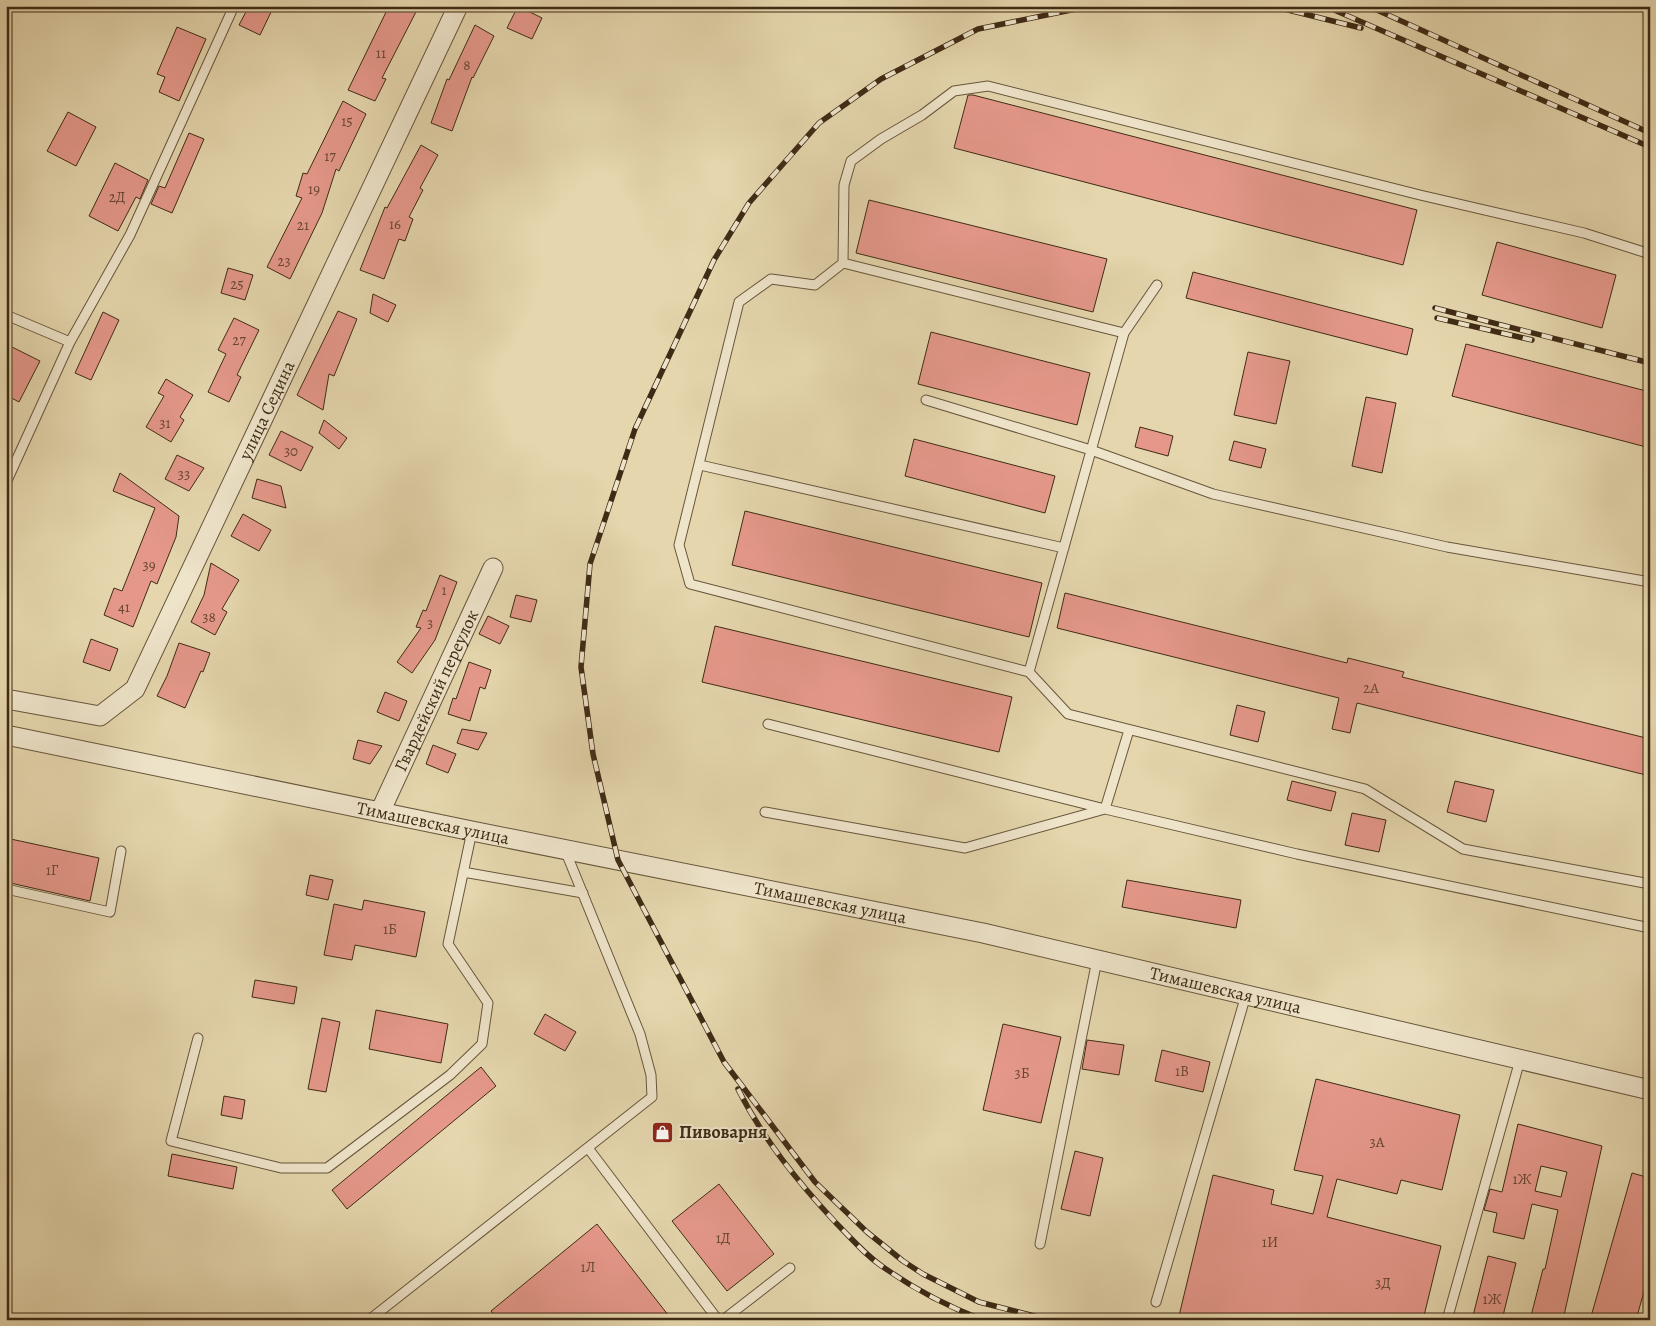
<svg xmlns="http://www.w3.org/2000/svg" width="1656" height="1326" font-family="Alegreya,serif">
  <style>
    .building { fill: #e5988a; stroke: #3f2b15; fill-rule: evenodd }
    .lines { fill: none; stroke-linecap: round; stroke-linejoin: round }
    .lane-casing { stroke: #68563b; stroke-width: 11 }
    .street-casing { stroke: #68563b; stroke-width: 21 }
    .lane { stroke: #eee4ca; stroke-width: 9 }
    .street { stroke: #eee4ca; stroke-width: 19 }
    .rail-casing { stroke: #3f2b15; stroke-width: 5.5 }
    .rail { stroke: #eee4ca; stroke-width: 4; stroke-dasharray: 11; stroke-linecap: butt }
    .labels { text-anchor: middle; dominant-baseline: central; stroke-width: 4; stroke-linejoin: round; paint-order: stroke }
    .number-label { font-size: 15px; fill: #684632 }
    .street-label { font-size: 18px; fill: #3f2b15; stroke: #eee4ca }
    .poi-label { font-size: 18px; font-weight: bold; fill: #3f2b15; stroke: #eee4ca; text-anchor: start }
  </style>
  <rect width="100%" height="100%" fill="#e5d6ad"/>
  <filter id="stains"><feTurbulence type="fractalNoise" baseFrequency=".004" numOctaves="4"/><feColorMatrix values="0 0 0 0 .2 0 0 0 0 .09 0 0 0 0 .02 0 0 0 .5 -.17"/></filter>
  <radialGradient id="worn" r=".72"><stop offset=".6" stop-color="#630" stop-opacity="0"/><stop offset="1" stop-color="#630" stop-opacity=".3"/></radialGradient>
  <path class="building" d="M249 6H274L260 35 239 25Z
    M389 6H419L382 78 386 79 375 101 348 90Z
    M518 6 542 18 532 39 507 28Z
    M475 25 494 36 473 78 472 77 452 131 431 123 447 79 449 80Z
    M177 27 206 39 179 101 159 92 165 77 157 74Z
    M968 95H973L1417 210 1403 265 954 148Z
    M343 101 366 114 339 171 336 169 322 213 290 279 267 267 302 198 296 196 303 173 307 174Z
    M68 112 96 127 76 166 47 151Z
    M189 133 204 139 172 213 151 204 159 186 165 188Z
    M421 145 438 155 420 188 423 190 409 217 413 219 405 241 399 239 384 279 360 270 385 207 387 208Z
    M115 163 148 180 140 199 136 197 118 231 89 216Z
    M869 200 1107 259 1093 312 856 253Z
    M1497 242 1616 275 1602 328 1482 295Z
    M228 268 253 275 245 300 221 293Z
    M1193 272 1413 329 1407 355 1186 298Z
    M373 294 396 305 388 322 370 313Z
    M338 311 357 319 334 376 329 374 323 410 297 395Z
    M103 312 119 320 91 380 75 373Z
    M234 318 259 330 237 375 241 377 229 402 208 392 226 354 218 350Z
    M931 332 1090 373 1077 425 918 384Z
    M6 344 40 361 19 402 6 395Z
    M1466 344 1650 392V448L1452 396Z
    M1248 352 1290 361 1276 424 1234 415Z
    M166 379 193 395 180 417 184 420 171 442 146 427 164 396 158 393Z
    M1366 397 1396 403 1382 473 1352 466Z
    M324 420 347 438 339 449 319 433Z
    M1140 427 1173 436 1168 456 1135 447Z
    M281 431 313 447 301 471 269 455Z
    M914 439 1055 476 1045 513 905 476Z
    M1234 441 1266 449 1261 468 1229 460Z
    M177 455 204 468 189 491 165 479Z
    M120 473 179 516 176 537 157 584 151 581 133 627 104 615 114 588 122 591 155 508 113 491Z
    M257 479 281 486 286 508 252 498Z
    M745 511 1042 583 1029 637 732 565Z
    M243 514 271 530 259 551 231 536Z
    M211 563 239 580 222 609 227 612 215 635 191 622 204 595Z
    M440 575 457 582 435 640 412 673 397 662 421 628 416 627 423 610 426 611Z
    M1065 593 1347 663 1348 658 1404 672 1402 677 1650 739V776L1357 703 1350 733 1332 729 1339 698 1057 628Z
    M516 595 537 600 531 622 510 617Z
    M488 616 509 626 500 644 479 634Z
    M715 626 1012 697 999 752 702 682Z
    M91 639 118 649 110 671 83 662Z
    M179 643 210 653 203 672 201 671 185 708 157 696 167 676Z
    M469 662 491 670 485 689 480 687 470 721 448 714 453 698 456 699Z
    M385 692 407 701 399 721 377 712Z
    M1237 705 1265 712 1258 742 1230 735Z
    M462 729 487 733 478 750 457 743Z
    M358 740 382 746 370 764 353 759Z
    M433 745 456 754 448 773 426 764Z
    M1292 781 1336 792 1331 811 1287 800Z
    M1455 781 1494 790 1486 822 1447 812Z
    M1352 813 1386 820 1379 852 1345 845Z
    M6 838 99 858 90 901 6 882Z
    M310 875 333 880 328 900 306 895Z
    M1127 880 1241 900 1236 928 1122 907Z
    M364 900 425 912 416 957 355 945 352 960 324 955 334 904 362 910Z
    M255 980 297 987 294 1004 252 997Z
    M376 1010 448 1024 441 1063 369 1049Z
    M545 1014 576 1032 565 1051 534 1034Z
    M322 1018 340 1022 326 1092 308 1089Z
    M1003 1024 1061 1037 1041 1123 983 1110Z
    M1087 1040 1124 1045 1119 1075 1082 1069Z
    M1162 1050 1210 1062 1203 1092 1155 1081Z
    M481 1067 496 1086 347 1209 332 1190Z
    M1316 1079 1460 1115 1442 1190 1401 1180 1397 1194 1337 1179 1327 1217 1441 1246 1423 1320H1178L1213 1175 1274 1190 1271 1204 1313 1214 1323 1176 1294 1170Z
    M224 1096 245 1100 242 1119 221 1115Z
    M1518 1124 1602 1146 1563 1320H1530L1543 1269H1545L1558 1210 1532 1204 1524 1239 1493 1232 1497 1213 1484 1210 1490 1189 1502 1192ZM1541 1166 1567 1172 1561 1197 1535 1191Z
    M1075 1151 1103 1158 1090 1216 1061 1209Z
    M172 1154 237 1167 233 1189 168 1176Z
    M1632 1173 1650 1178V1270L1636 1320H1590Z
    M719 1184 774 1254 727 1291 672 1221Z
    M597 1224 672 1320H498L491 1311Z
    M1488 1256 1516 1263 1502 1320H1472Z"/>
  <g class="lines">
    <defs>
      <path id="lane" d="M843 263 844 185 851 161 881 139 922 115 954 91 988 86 1420 195 1584 233 1650 254
        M6 315 70 342
        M1124 333 843 263 815 285 771 279 739 302 679 545 690 584 1029 672 1068 714 1365 789 1463 849 1650 884
        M926 400 1091 450 1213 494 1447 547 1650 582
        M700 465 1064 548
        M6 483 70 342 130 235 234 6
        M1029 672 1124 333 1157 285
        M768 724 1105 809 1129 730
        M765 812 965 848 1105 809 1297 854 1650 928
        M463 872 583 893
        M6 889 110 912 121 851
        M198 1038 171 1141 281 1168H327L450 1075 482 1044 488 1003 448 944 472 831
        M588 1148 718 1320
        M1040 1244 1097 960
        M1156 1302 1246 995
        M369 1320 652 1097 651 1075 640 1034 565 850
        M723 1320 790 1268
        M1447 1320 1520 1060"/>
      <g id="street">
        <path id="s1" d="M6 699 100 716 135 689 458 6"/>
        <path id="s2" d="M6 735 472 831 983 933 1650 1090"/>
        <path id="s3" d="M380 812 493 568"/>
      </g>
    </defs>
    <use href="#lane" class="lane-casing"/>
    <use href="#street" class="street-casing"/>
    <use href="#lane" class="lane"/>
    <use href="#street" class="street"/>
    <defs>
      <path id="rail" d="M1272 6 1361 28
        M1325 6 1650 147
        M1368 6 1650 133
        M1435 308 1650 363
        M1437 318 1532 340
        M738 1089C763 1139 798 1182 836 1223 852 1239 867 1257 886 1269 916 1290 949 1307 983 1320
        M1050 1320 979 1302 923 1274 903 1261 867 1232 815 1182 724 1062 618 860 593 754 581 667 590 564 635 429 714 260 749 203 819 123 881 79 978 29 1091 6"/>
    </defs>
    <use href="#rail" class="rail-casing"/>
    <use href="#rail" class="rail"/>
  </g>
  <defs>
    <symbol id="shop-square" viewBox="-11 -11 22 22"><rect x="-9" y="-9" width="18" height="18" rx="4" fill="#8f2418" stroke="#eee4ca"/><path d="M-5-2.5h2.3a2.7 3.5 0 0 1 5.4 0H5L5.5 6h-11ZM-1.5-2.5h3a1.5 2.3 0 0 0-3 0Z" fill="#fff"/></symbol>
  </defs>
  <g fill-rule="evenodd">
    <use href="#shop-square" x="650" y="1120" width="25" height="25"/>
  </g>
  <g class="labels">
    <g class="number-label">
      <text x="381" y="53">11</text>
      <text x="467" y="65">8</text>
      <text x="347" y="121">15</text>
      <text x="330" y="156">17</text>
      <text x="314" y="189">19</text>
      <text x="117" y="197">2Д</text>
      <text x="395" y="224">16</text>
      <text x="303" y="225">21</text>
      <text x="284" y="261">23</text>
      <text x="237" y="284">25</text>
      <text x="239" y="340">27</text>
      <text x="165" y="423">31</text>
      <text x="291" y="451">30</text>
      <text x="184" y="474">33</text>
      <text x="149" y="565">39</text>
      <text x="444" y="590">1</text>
      <text x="124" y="607">41</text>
      <text x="209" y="617">38</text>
      <text x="430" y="623">3</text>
      <text x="1371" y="688">2А</text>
      <text x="52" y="870">1Г</text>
      <text x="390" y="929">1Б</text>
      <text x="1182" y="1071">1В</text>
      <text x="1022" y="1073">3Б</text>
      <text x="1377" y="1142">3А</text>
      <text x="1522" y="1179">1Ж</text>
      <text x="723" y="1238">1Д</text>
      <text x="1270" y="1242">1И</text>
      <text x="588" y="1267">1Л</text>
      <text x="1383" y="1283">3Д</text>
      <text x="1492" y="1299">1Ж</text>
    </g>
    <g class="street-label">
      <text stroke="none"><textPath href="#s1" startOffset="448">улица Седина</textPath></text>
      <text stroke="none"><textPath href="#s3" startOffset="134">Гвардейский переулок</textPath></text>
      <text stroke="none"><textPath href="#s2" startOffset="436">Тимашевская улица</textPath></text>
      <text stroke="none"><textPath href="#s2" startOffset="841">Тимашевская улица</textPath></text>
      <text stroke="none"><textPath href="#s2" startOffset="1246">Тимашевская улица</textPath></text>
    </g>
    <g class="poi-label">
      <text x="679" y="1132">Пивоварня</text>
    </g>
  </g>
  <rect width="1656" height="1326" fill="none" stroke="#e5d6ad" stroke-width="25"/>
  <rect x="8" y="8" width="1641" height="1311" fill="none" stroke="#3f2b15" stroke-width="2.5"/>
  <rect x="12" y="12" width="1631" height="1301" fill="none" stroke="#3f2b15"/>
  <rect width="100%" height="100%" filter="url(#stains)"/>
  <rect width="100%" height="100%" fill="url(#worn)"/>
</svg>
